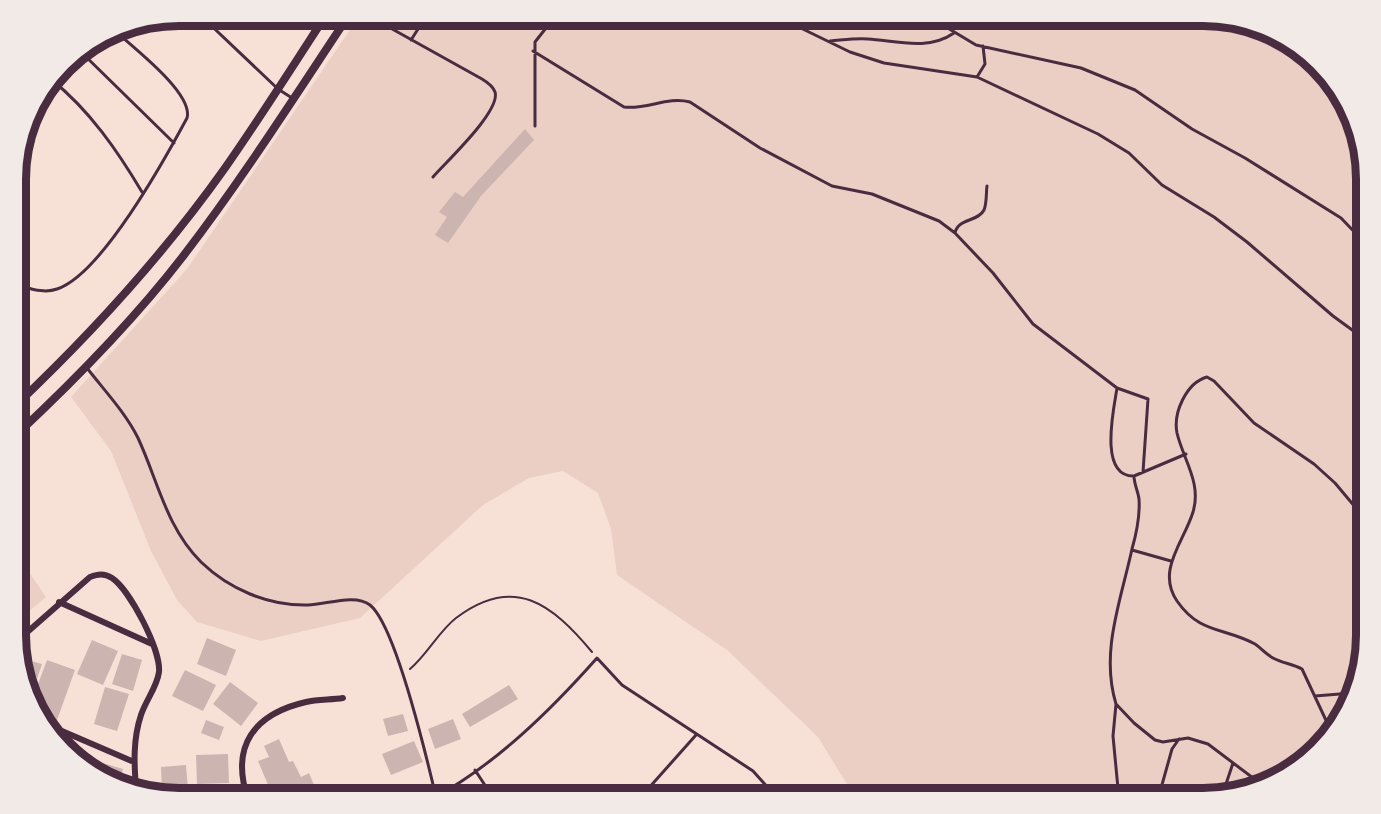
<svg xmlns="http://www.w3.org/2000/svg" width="1381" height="814" font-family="'Source Sans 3',sans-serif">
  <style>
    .green { fill: #ebcfc5 }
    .building { fill: #ccb4b1 }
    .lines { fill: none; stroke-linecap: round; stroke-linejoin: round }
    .path { stroke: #4a2c40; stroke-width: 2 }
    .service { stroke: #4a2c40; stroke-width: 3 }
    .minor { stroke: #4a2c40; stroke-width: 6 }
    .tertiary { stroke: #4a2c40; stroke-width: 8 }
    .rim { fill: none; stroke: #4a2c40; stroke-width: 8 }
  </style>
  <rect width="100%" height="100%" fill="#f7e1d7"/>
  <path class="green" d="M360 15H1203L1285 37 1339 88 1366 167V646L1344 718 1285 777 1213 799H856L818 737 727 650 617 575 611 529 598 493 563 471 529 478 483 505 360 618 261 641 197 622 177 600 151 551 111 451 71 397 187 269Z
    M16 553 46 597 16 622Z"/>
  <path class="building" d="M525 129 534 140 481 196 448 243 435 235 447 217 439 212 455 192 463 197Z
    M207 638 236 650 226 676 197 664Z
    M92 640 118 651 103 685 77 674Z
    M122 654 142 660 133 691 112 684Z
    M47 660 75 670 57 720 37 713 32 700Z
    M31 661 42 664 31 697 21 669Z
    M185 670 216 685 203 711 172 696Z
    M230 682 258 703 241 726 213 704Z
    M509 685 518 699 470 727 462 714Z
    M105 687 129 694 117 731 94 724Z
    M403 714 408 731 388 736 383 719Z
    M453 719 461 739 435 749 428 729Z
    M206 720 224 727 219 740 201 733Z
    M279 739 289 762 293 761 301 777 309 773 314 785 280 799H274L258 761 269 757 264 746Z
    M414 741 423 762 391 775 382 754Z
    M228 754 229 783 197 784 196 755Z
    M96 761 123 769 119 783 93 774Z
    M186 765 188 790 162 792 161 767Z
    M234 786 235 799H195L194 791Z
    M191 792 192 799 163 795Z"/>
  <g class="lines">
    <path class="path" d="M410 669C427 655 439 631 456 618 514 574 552 604 592 652"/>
    <path class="service" d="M200 15 278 89 292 98
      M774 15 850 52 884 63 977 77 1098 134 1129 153 1162 185 1214 217 1247 242 1333 316 1366 340
      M926 15 976 45 1081 68 1135 90 1192 129 1245 158 1341 218 1366 244
      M385 25 482 79C487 82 493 86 495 92 501 111 446 162 433 177
      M411 40 427 15
      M830 41C843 40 856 38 868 39 897 41 928 51 954 33
      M79 50 174 143
      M533 51 624 107C647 110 667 96 690 102L760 148 832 186 872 194 939 221 955 233 993 273 1033 324 1117 388C1114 408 1098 477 1134 476
      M977 77 985 64 983 46
      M52 80C90 111 117 150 142 192
      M535 126V42L546 28 570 15
      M955 233C958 218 978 222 984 210 987 203 986 192 987 186
      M16 285C29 288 44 294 57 289 101 275 165 159 187 118 194 93 131 46 113 29
      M87 368C104 390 125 412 138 438 158 481 166 527 201 562 229 589 268 606 308 605 325 605 355 593 370 605 396 626 427 759 436 797
      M1117 388 1148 399 1143 472
      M1132 550 1171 561
      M1315 696 1352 693
      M1116 704C1100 652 1121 600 1132 549 1136 535 1140 514 1139 499 1138 491 1134 484 1134 476L1186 454
      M1331 731 1302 669C1293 664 1282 663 1273 658 1266 654 1261 648 1255 644 1223 627 1200 634 1177 601 1156 570 1184 542 1193 512 1202 483 1183 459 1177 433 1173 413 1186 383 1207 377L1214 381 1254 423 1314 464 1335 483 1366 520
      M475 770 494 799
      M1222 796 1233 763
      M432 799C495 765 550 711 597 658L622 685 753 771 778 799
      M639 799 696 735
      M1119 799 1113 736 1116 704 1134 723 1155 740 1163 742 1188 738 1208 744 1261 784
      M1158 799 1172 749 1179 739"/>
    <path class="minor" d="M59 602 152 644
      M16 642 90 577C98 574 104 573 112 578 130 590 161 650 159 672 157 687 146 700 141 715 133 739 134 763 136 788
      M41 722 134 762
      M248 799C230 746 254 714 306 702 318 699 331 700 343 698"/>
    <path class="tertiary" d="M16 405C93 332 164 254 225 168 260 118 293 66 326 15
      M16 435C76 379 134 320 184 255 243 178 295 96 349 15"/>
  </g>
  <path d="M0 0H1381V814H0ZM179 26H1203A153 153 0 0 1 1356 179V635A153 153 0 0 1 1203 788H179A153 153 0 0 1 26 635V179A153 153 0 0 1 179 26Z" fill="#f1eae7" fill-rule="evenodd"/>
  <path class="rim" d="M179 26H1203A153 153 0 0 1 1356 179V635A153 153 0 0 1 1203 788H179A153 153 0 0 1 26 635V179A153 153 0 0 1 179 26Z"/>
</svg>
